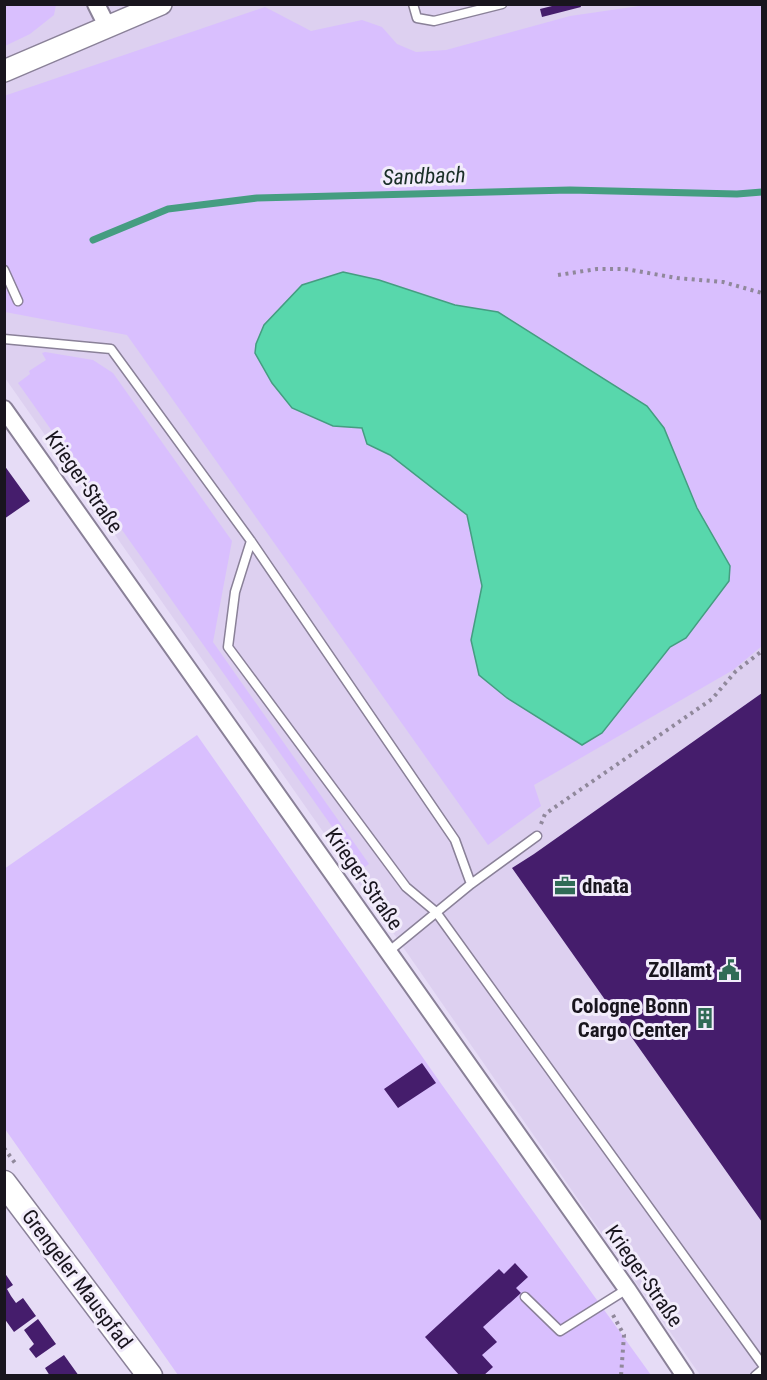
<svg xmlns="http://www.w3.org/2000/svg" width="767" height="1380" font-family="'Roboto Condensed',sans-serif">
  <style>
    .built { fill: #ddd0f0 }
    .green { fill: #d9bffe; fill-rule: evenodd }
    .water { fill: #58d7ac; stroke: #459d81; stroke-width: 1.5 }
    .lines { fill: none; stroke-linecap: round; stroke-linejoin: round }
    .stream { stroke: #459d81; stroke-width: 7 }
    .building { fill: #451d6c }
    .service-casing { stroke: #8a8198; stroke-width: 11 }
    .minor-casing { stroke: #8a8198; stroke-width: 20 }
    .tertiary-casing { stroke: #8a8198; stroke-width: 24 }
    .secondary-casing { stroke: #8a8198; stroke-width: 27 }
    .path { stroke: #90889b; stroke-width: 4; stroke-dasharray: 3 4.5; stroke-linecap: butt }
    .service { stroke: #fff; stroke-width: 8 }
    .minor { stroke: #fff; stroke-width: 16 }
    .tertiary { stroke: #fff; stroke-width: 21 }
    .secondary { stroke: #fff; stroke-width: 24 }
    .labels { text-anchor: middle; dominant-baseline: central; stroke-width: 6; stroke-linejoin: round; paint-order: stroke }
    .street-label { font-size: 21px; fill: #19151e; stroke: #f2ecfb }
    .poi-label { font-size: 21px; font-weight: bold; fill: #19151e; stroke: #f2ecfb; text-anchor: end }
    .water-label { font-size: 22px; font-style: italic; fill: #1a2f27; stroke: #f2ecfb }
  </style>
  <rect width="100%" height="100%" fill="#e6dcf6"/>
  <path class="built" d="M4 5H762V1375H700L319 826 5 378Z"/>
  <path class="green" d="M5 4H56V5L54 15 30 34 5 46Z
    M646 5H762V646L733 670 534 785 541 806 488 845 127 335 5 312 4 96 265 7 311 31 362 20 382 27 397 44 416 52 446 50 570 16ZM343 272 379 280 455 305 498 312 664 428 697 508 730 566 729 581 686 638 670 647 602 733 471 640 482 586 467 515 390 455 367 444 362 428 333 426 292 408 272 383 255 353 256 344 264 325Z
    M45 352 93 360 113 373 232 541 213 642 369 864 362 869 18 383 30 374 29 371 46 360 42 353Z
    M197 735 442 1085 651 1375H178L5 1129 4 869Z"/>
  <path class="water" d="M343 272 379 280 455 305 498 312 647 406 664 428 697 508 730 566 729 581 686 638 670 647 602 733 582 745 507 698 479 675 471 640 482 586 467 515 390 455 367 444 362 428 333 426 292 408 272 383 255 353 256 344 264 325 302 285Z"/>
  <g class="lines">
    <path class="stream" d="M93 240 168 209 257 198 570 190 737 194 762 192"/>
  </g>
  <path class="building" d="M560 4H580L581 7 542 17 540 9Z
    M4 465 30 501 4 519Z
    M762 693V1222L512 868 534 854Z
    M422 1063 436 1083 398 1108 384 1089Z
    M515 1263 528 1277 516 1288 521 1293 483 1327 497 1342 482 1355 493 1367 483 1376H460L425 1337 499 1269 504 1274Z
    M4 1272 13 1285 7 1289 11 1296 16 1303 23 1298 36 1316 14 1332 4 1318Z
    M38 1319 56 1344 36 1358 29 1349 34 1344 24 1330Z
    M64 1355 79 1376H50L45 1368Z"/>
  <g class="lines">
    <defs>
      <path id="service" d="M413 4 417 18 434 21 502 4
        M4 270 18 301
        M4 339 111 349 251 541 455 840 471 884
        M251 541 235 592 228 647 406 887 436 912 762 1364
        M388 952 471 884 537 836
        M525 1297 560 1331 627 1289
        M755 1376 762 1370"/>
      <path id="minor" d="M96 4 108 28
        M4 409 627 1289 685 1376"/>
      <path id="tertiary" d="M4 71 161 4"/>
      <path id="secondary" d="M4 1183 150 1376"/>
    </defs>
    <use href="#service" class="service-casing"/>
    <use href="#minor" class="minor-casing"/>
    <use href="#tertiary" class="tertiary-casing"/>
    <use href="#secondary" class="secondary-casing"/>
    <path class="path" d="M558 275 597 269H625L677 278 723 282 762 293
      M541 824 545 814 712 699 736 671 762 651
      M4 1148 15 1163
      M613 1315 624 1335 621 1376"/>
    <use href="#service" class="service"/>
    <use href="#minor" class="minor"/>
    <use href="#tertiary" class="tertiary"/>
    <use href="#secondary" class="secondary"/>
  </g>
  <defs>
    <symbol id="office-bare" viewBox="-9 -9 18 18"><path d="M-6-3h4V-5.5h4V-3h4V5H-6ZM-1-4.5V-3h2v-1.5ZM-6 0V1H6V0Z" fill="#306b56" stroke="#f2ecfb" stroke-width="2.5" paint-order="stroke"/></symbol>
    <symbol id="civic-bare" viewBox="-9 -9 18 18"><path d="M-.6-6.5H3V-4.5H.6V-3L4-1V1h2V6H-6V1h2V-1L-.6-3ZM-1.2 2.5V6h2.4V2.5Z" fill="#306b56" stroke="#f2ecfb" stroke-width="2.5" paint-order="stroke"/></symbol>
    <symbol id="building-bare" viewBox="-9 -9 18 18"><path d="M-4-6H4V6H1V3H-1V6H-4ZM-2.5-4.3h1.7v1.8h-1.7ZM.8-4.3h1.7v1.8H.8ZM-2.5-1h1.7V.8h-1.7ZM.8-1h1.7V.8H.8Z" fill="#306b56" stroke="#f2ecfb" stroke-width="2.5" paint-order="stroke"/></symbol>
  </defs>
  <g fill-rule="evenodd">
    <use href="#office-bare" x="550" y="871" width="30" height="30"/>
    <use href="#civic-bare" x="714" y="955" width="30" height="30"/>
    <use href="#building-bare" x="690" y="1003" width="30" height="30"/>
  </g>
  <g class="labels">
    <g class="street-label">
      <text transform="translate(84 482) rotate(55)">Krieger-Straße</text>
      <text transform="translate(364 879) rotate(55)">Krieger-Straße</text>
      <text transform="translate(644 1276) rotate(55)">Krieger-Straße</text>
      <text transform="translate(77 1279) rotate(53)">Grengeler Mauspfad</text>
    </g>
    <g class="poi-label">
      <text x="582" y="886" text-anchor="start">dnata</text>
      <text x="712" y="970">Zollamt</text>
      <text x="688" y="1006">Cologne Bonn<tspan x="688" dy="24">Cargo Center</tspan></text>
    </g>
    <g class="water-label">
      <text transform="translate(424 176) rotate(-2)">Sandbach</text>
    </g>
  </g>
  <rect width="767" height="1380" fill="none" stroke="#19151e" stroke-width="12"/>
</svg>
